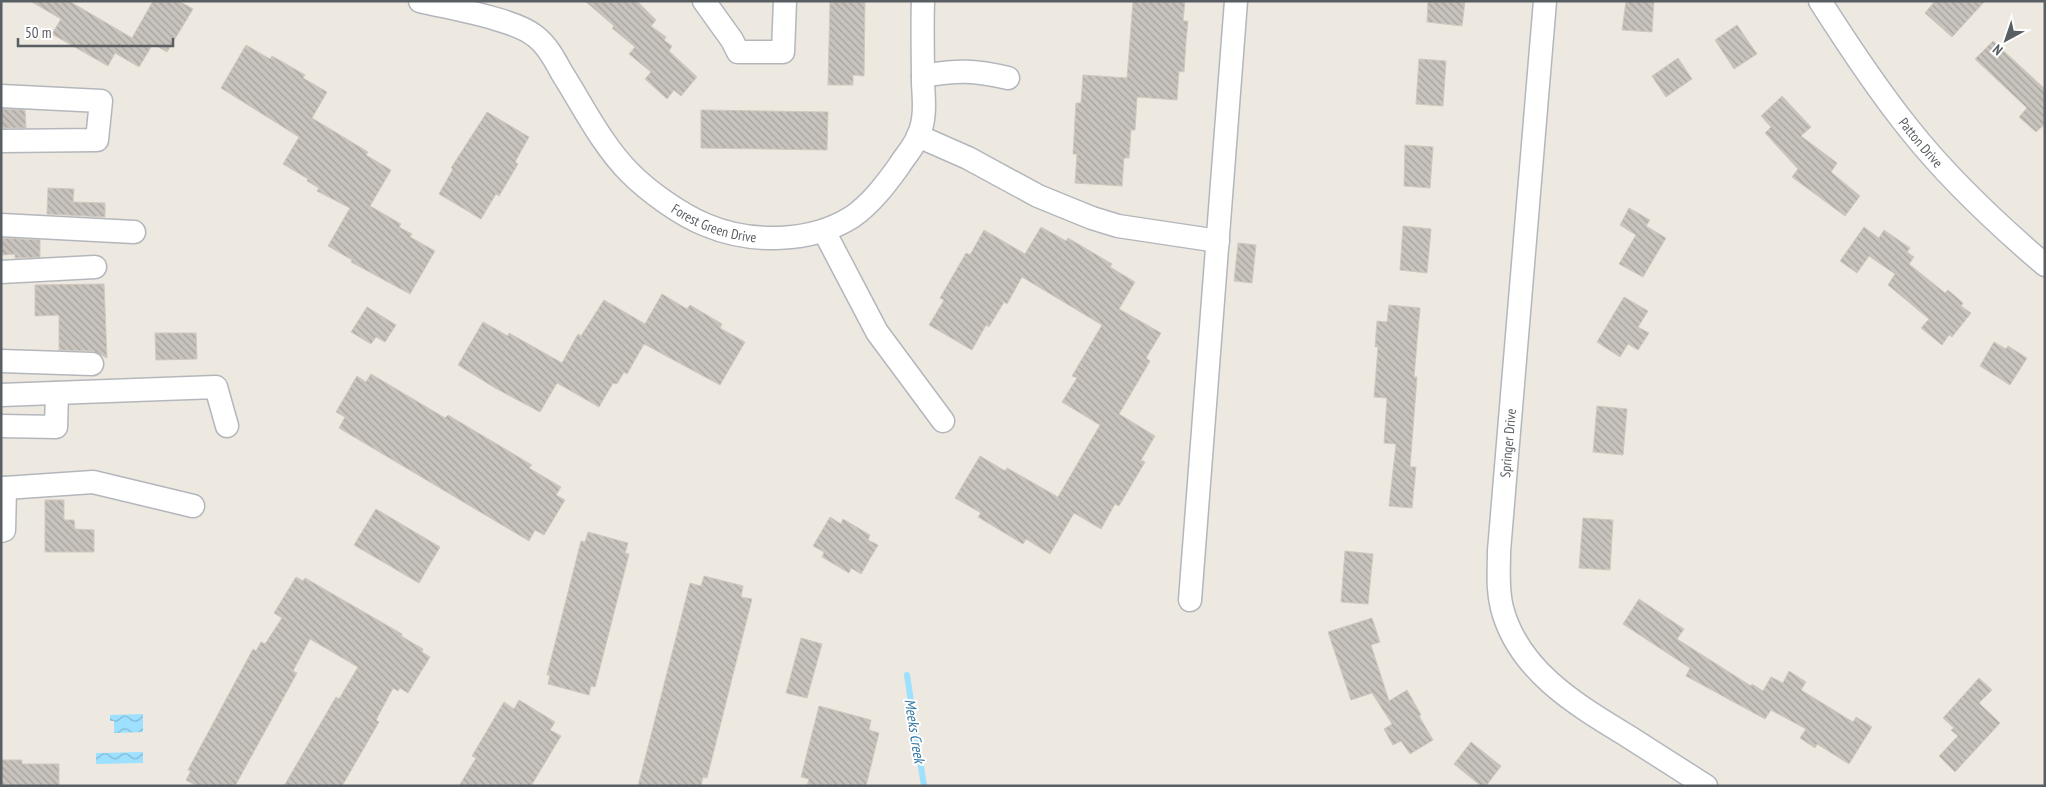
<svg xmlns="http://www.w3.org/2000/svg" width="2046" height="787" font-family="'PT Sans Narrow',sans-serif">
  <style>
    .water { fill: url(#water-waves) }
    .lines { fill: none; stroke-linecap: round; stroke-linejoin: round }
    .stream { stroke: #9de0ff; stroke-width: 6 }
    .building { fill: url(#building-back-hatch); stroke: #d1c9be }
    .minor-casing { stroke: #b3b7bc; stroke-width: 25 }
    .minor { stroke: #fff; stroke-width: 22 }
    .labels { text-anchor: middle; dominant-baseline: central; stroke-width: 4; stroke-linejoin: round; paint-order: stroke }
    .street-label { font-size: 14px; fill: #595e62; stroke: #fff }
    .water-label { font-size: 15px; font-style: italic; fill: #3377a3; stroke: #fff }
  </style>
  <defs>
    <pattern id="water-waves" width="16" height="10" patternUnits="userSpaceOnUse" patternTransform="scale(1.25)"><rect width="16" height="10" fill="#9de0ff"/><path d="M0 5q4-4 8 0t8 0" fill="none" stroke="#83b9d2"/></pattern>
    <pattern id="building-back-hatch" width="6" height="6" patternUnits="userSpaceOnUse" patternTransform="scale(1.25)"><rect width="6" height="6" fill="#c8c3bd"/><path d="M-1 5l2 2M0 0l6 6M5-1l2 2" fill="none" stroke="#a5a29d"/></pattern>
  </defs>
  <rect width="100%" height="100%" fill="#ede8e0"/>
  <path class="water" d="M143 714V732L114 733V721H110V715Z
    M143 752V763L96 764V753Z"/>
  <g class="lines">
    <path class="stream" d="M907 675 924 786"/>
  </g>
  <path class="building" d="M30 1H69L132 38 153 1H179L193 9 167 52 153 44 139 67 115 53 108 66 52 34 61 19Z
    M585 1H637L656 20 651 26 666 37 664 40 672 46 669 51 697 77 681 96 674 90 667 99 645 79 651 72 629 54 635 47 612 28 614 26Z
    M830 1H865L864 76 853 75V85H828Z
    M1133 1H1185L1183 21H1188L1186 41 1184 72 1179 71 1177 100 1137 97 1135 130H1131L1129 158H1124L1122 186 1075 183 1077 154H1073L1076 103H1081L1083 75 1127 78Z
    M1428 1H1465L1462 26 1427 22Z
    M1626 1H1654L1652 32 1622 30Z
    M1935 1H1985L1952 37 1925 13Z
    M1737 25 1757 54 1734 69 1715 40Z
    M1993 41 2045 89V124L2036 132 2019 117 2027 108 1975 59Z
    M246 45 270 59 272 56 293 68 305 75 303 78 327 92 312 118 368 152 366 155 391 170 370 206 401 224 399 227 412 234 410 237 435 251 410 294 351 262 352 260 328 246 350 208 317 191 319 188 307 181 308 179 283 164 299 137 221 88Z
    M1678 58 1692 79 1666 97 1652 76Z
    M1419 59 1446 61 1443 106 1416 104Z
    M1782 96 1811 127 1801 136 1837 163 1831 172 1860 196 1845 216 1792 177 1798 169 1765 133 1771 127 1761 116Z
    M1 109 25 110 26 128H1Z
    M701 110 828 112 827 150 701 148Z
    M487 112 529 137 515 162 518 164 499 196 496 194 481 219 439 194 453 169 451 168Z
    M1405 145 1433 147 1430 188 1404 186Z
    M48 188 74 189 73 202 105 203V217L47 214Z
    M1629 208 1650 220 1646 226 1666 238 1643 277 1619 264 1636 235 1620 225Z
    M1403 226 1431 229 1427 273 1400 270Z
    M1041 227 1066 241 1068 238 1112 264 1110 267 1135 282 1119 309 1161 333 1146 358 1150 361 1119 414 1155 436 1141 460 1145 462 1119 506 1115 504 1101 529 1074 513 1050 554 1026 539 1023 544 978 517 981 513 955 498 980 456 1005 471 1007 468 1058 497 1100 425 1062 402 1077 378 1072 376 1102 325 1022 277 1007 304 1004 302 989 327 986 325 972 350 929 325 944 300 940 298 966 253 970 255 984 230 1025 254Z
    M1864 227 1879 238 1884 230 1910 248 1907 252 1914 257 1909 264 1945 293 1948 290 1963 303 1961 306 1971 313 1952 337 1949 335 1942 345 1921 328 1929 319 1888 285 1895 274 1869 256 1857 273 1840 261Z
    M1 238 40 240V257L15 258V254L1 255Z
    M1238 243 1256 245 1252 283 1234 281Z
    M104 284 107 358 93 351 59 350V315L35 316V285Z
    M662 294 687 309 690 305 722 324 720 328 745 342 720 385 644 344 627 374 624 372 617 384 613 383 599 407 557 383 540 412 495 388 458 365 483 322 508 336 509 333 562 363 578 334 581 336 604 300 645 324Z
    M1624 297 1648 311 1638 327 1649 333 1638 350 1628 344 1620 357 1597 342Z
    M1389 305 1420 308 1414 377H1417L1410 467H1416L1412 508 1389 506 1396 444 1384 443 1387 398 1374 397 1378 347H1375L1377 321 1387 322Z
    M367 307 396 325 385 342 376 337 371 344 351 332Z
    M155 333H196L197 359 156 360Z
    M1994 342 2006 349 2008 346 2027 358 2010 385 1980 366Z
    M371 374 445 418 448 415 532 465 529 468 561 487 556 495 565 500 544 535 535 530 529 541 339 428 345 417 336 412 357 376 366 382Z
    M1597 406 1627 409 1623 455 1593 452Z
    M45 500H64V520H74L75 529 94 530V552H45Z
    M376 509 440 547 419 583 354 545Z
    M830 517 841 524 843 519 870 535 868 540 878 545 861 574 851 568 849 573 822 557 824 552 813 546Z
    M1583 518 1613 520 1610 570 1579 568Z
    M588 532 628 543 625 553 629 554 595 687 591 686 589 695 548 684 550 675H547L581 541 585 542Z
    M1345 551 1373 554 1368 604 1341 602Z
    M704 576 743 586 741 597 752 599 707 778 703 777 701 786H638L690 583 701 586Z
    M296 577 303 581 305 578 402 634 401 636 423 649 422 652 430 657 408 693 400 688 398 691 393 688 376 720 379 722 342 786H284L336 697 339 699 358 667 310 639 293 671 297 673 235 786H197L186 780 191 771 188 770 253 649 256 651 261 642 265 644 282 618 274 613Z
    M1639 599 1684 629 1677 639 1751 686 1752 684 1763 691 1771 677 1783 683 1789 671 1806 682 1801 690 1853 722 1856 717 1872 727 1849 764 1817 744 1815 748 1800 738 1806 729 1771 710 1765 719 1686 676 1690 668 1623 624Z
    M1372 618 1380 642 1371 645 1389 701 1407 690 1421 715 1419 716 1433 740 1410 754 1401 741 1393 745 1384 729 1392 724 1372 693 1351 700 1328 632Z
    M801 638 822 644 807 698 786 693Z
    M1979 678 1992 690 1979 703 2000 723 1955 772 1939 756 1958 736 1951 730 1954 728 1943 718Z
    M519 700 555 722 550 730 561 736 531 786H459L476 758 472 756 504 702 514 709Z
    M819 706 871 720 869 730 879 733 866 786H807L809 779 801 777Z
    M1471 742 1501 766 1486 786H1481L1454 764Z
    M1 760H22V764H59V786H1Z"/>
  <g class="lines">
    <defs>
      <g id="minor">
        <path id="s1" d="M420 1C448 8 515 19 535 36 547 45 555 60 562 73 583 106 602 145 630 173 649 192 681 215 706 225 751 244 811 243 852 217 871 204 886 184 899 166 905 156 914 147 918 136 926 120 924 100 923 83 923 56 922 28 923 1"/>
        <path d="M704 1 732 40 738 52H783L785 1"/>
        <path d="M1545 1 1499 551C1499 571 1497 589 1502 608 1518 670 1575 704 1626 735 1653 752 1679 769 1706 786"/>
        <path id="s2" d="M1820 1C1848 45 1877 89 1910 130 1949 179 1997 224 2045 265"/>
        <path d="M923 76C957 70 974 70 1008 78"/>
        <path d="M1 96 101 101 97 140 1 141"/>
        <path d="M918 136 968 158 1038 196 1092 218 1118 226 1218 241"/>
        <path d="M1 225 134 232"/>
        <path d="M824 231 877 332 943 421"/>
        <path d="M1 272 95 267"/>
        <path d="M1 361 92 364"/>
        <path d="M1 395 216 387 227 426"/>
        <path d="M1 426 56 427 57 393"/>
        <path d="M1 488H5L4 530 1 531"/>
        <path d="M5 488 93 482 193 506"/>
        <path d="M1190 600 1236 1"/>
      </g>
    </defs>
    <use href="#minor" class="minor-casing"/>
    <use href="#minor" class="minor"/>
  </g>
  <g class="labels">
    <g class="street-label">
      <text stroke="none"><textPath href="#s2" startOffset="174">Patton Drive</textPath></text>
      <text stroke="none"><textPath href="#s1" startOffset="388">Forest Green Drive</textPath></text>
      <text transform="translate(1508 443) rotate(-85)">Springer Drive</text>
    </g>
    <g class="water-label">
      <text transform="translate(915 731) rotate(81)">Meeks Creek</text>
    </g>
  </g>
  <rect width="2046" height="787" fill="none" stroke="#595e62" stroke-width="5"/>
  <g transform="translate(2006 40) rotate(220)" stroke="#ffffff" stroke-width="4" paint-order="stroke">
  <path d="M0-4L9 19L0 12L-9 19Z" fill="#595e62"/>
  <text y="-8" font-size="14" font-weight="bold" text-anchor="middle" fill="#595e62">N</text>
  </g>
  <path d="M18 38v8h155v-8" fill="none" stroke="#595e62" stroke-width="2.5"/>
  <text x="25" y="38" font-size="15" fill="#595e62" stroke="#ffffff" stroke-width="4" paint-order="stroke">50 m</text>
</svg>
